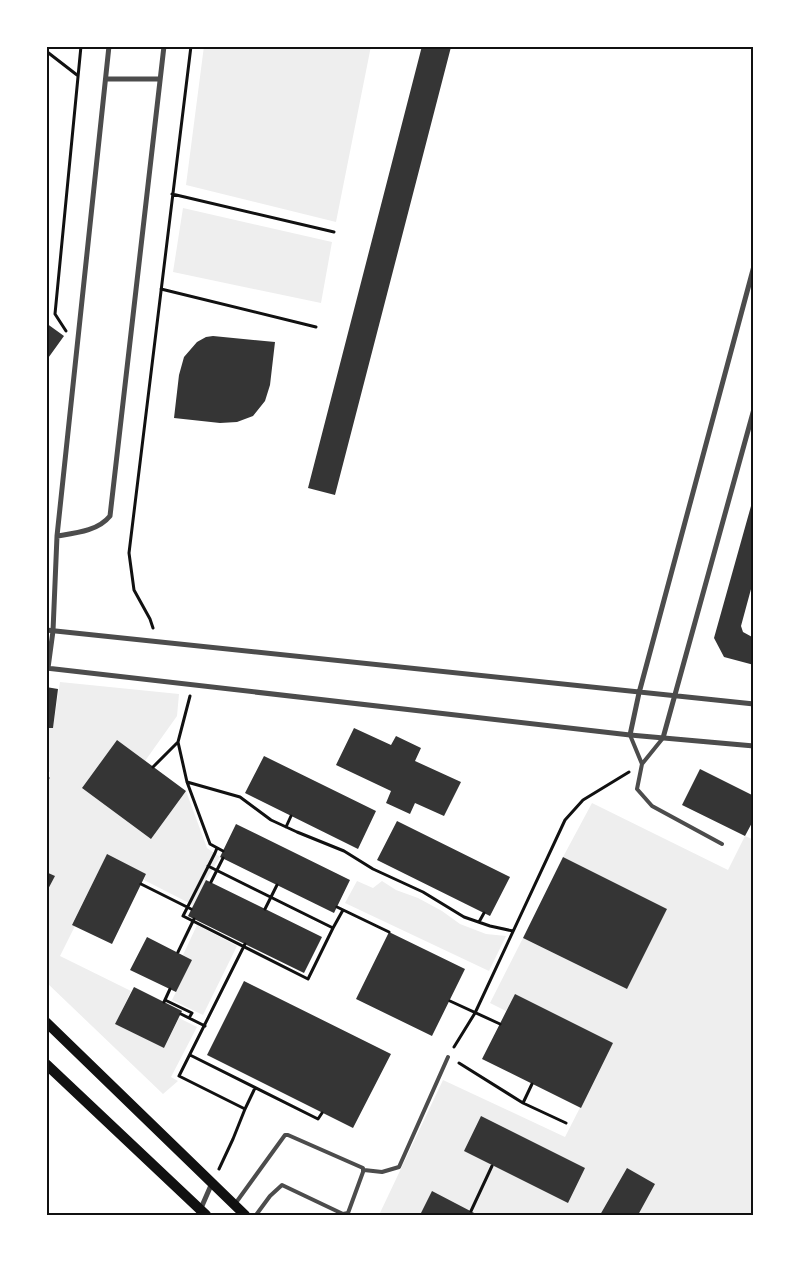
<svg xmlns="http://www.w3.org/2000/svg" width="800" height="1261" font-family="Barlow,sans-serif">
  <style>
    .green { fill: #eee }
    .building { fill: #353535 }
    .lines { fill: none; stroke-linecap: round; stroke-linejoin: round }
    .path { stroke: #111; stroke-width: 3 }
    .service { stroke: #4c4c4c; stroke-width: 4 }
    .minor { stroke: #4c4c4c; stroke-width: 5 }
    .secondary { stroke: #111; stroke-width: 10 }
    .neatline { fill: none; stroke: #111; stroke-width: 2 }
  </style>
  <rect width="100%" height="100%" fill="#fff"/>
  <path class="green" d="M204 46H371L336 222 186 185Z
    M183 208 332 242 321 303 173 272Z
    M60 682 179 694 177 716 145 761 117 740 82 788 151 839 186 791 207 848 220 857 206 880 193 905 144 880 146 874 107 855 72 924 75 926 60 956 131 991 116 1024 164 1048 179 1018 197 1027 171 1077 178 1081 163 1094 46 982V807L50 772H46V728H53Z
    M592 803 728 870 745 836 754 840V1215H379L443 1080 565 1137 613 1043 515 994 506 1011 490 1003 523 938 627 989 667 909 563 857Z
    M357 881 373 888 382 881 396 890 418 898 442 911 460 924 486 934 506 936 489 971 345 903Z
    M197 925 237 946 203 1015 172 1000 192 960 183 955Z"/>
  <path class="building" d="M422 46 451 47 335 495 308 488Z
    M46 323 64 336 46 361Z
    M213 336 275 342 270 385 265 401 253 416 237 422 220 423 174 418 179 375 184 357 197 342 206 337Z
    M751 506 754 507V578L741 626 743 632 754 638V665L724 657 714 638Z
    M46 687 58 689 53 728H46Z
    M354 728 391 745 396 736 421 748 415 761 461 782 444 816 415 803 410 814 386 803 391 791 336 765Z
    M117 740 186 791 151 839 82 788Z
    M264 756 376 811 358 849 245 793Z
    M700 769 754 796V819L745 836 682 805Z
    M397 821 510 877 490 916 377 860Z
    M236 824 350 880 334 913 220 857Z
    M107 854 146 874 112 944 72 925Z
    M563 857 667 909 627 989 523 938Z
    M46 872 55 876 46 893Z
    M206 880 322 937 304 973 188 916Z
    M389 932 465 969 432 1036 356 999Z
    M147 937 192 960 176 992 130 970Z
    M244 981 391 1054 353 1128 207 1055Z
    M134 987 182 1011 164 1048 115 1024Z
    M515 994 613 1043 581 1108 482 1059Z
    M481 1116 585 1168 568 1203 464 1151Z
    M627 1168 655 1184 638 1215H600Z
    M432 1191 478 1215H420Z"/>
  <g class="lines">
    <path class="path" d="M46 51 77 75
      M172 194 334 232
      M161 289 316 327
      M66 331 55 314 81 46
      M153 628 150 619 134 590 129 553 191 46
      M178 742 187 782 210 844 223 851
      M153 767 178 742 190 696
      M46 778H48
      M187 782 240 797 271 820 297 832 344 851 373 869 423 892 464 917 490 926 513 931
      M286 827 291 816
      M208 866 333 928 308 979 183 916 215 853 217 848
      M211 882 223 858
      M141 884 191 909
      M337 907 389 932
      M265 909 277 885
      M479 922 484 913
      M333 928 343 910
      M178 952 194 919
      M165 1000 192 1013 189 1018
      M450 1001 500 1024
      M164 1002 170 989
      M181 1014 205 1026
      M454 1047 475 1013 565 820 583 800 629 772
      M190 1055 318 1119 322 1113
      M459 1063 523 1103 566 1123
      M523 1103 532 1084
      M245 1109 255 1088
      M219 1169 233 1139 245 1109 179 1076 245 944
      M471 1211 492 1166"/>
    <path class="service" d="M630 735 642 764
      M663 738 642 764 637 789 652 806 722 844
      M364 1170 382 1172 399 1167 448 1057
      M235 1204 285 1135H288L363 1168V1172L348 1213 343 1214 282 1185 270 1196 256 1215"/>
    <path class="minor" d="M109 46 57 536C76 533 98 531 110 516L164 46
      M106 79H160
      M46 630 754 704
      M46 668 630 735 754 746
      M48 668 53 631 57 536
      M630 735 639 693 754 266
      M663 738 754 409
      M198 1215 212 1183"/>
    <path class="secondary" d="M46 1022 245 1215
      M46 1064 206 1215"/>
  </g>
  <rect width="800" height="1261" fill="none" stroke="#ffffff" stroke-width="95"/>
  <rect x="48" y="48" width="704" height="1166" class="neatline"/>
</svg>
